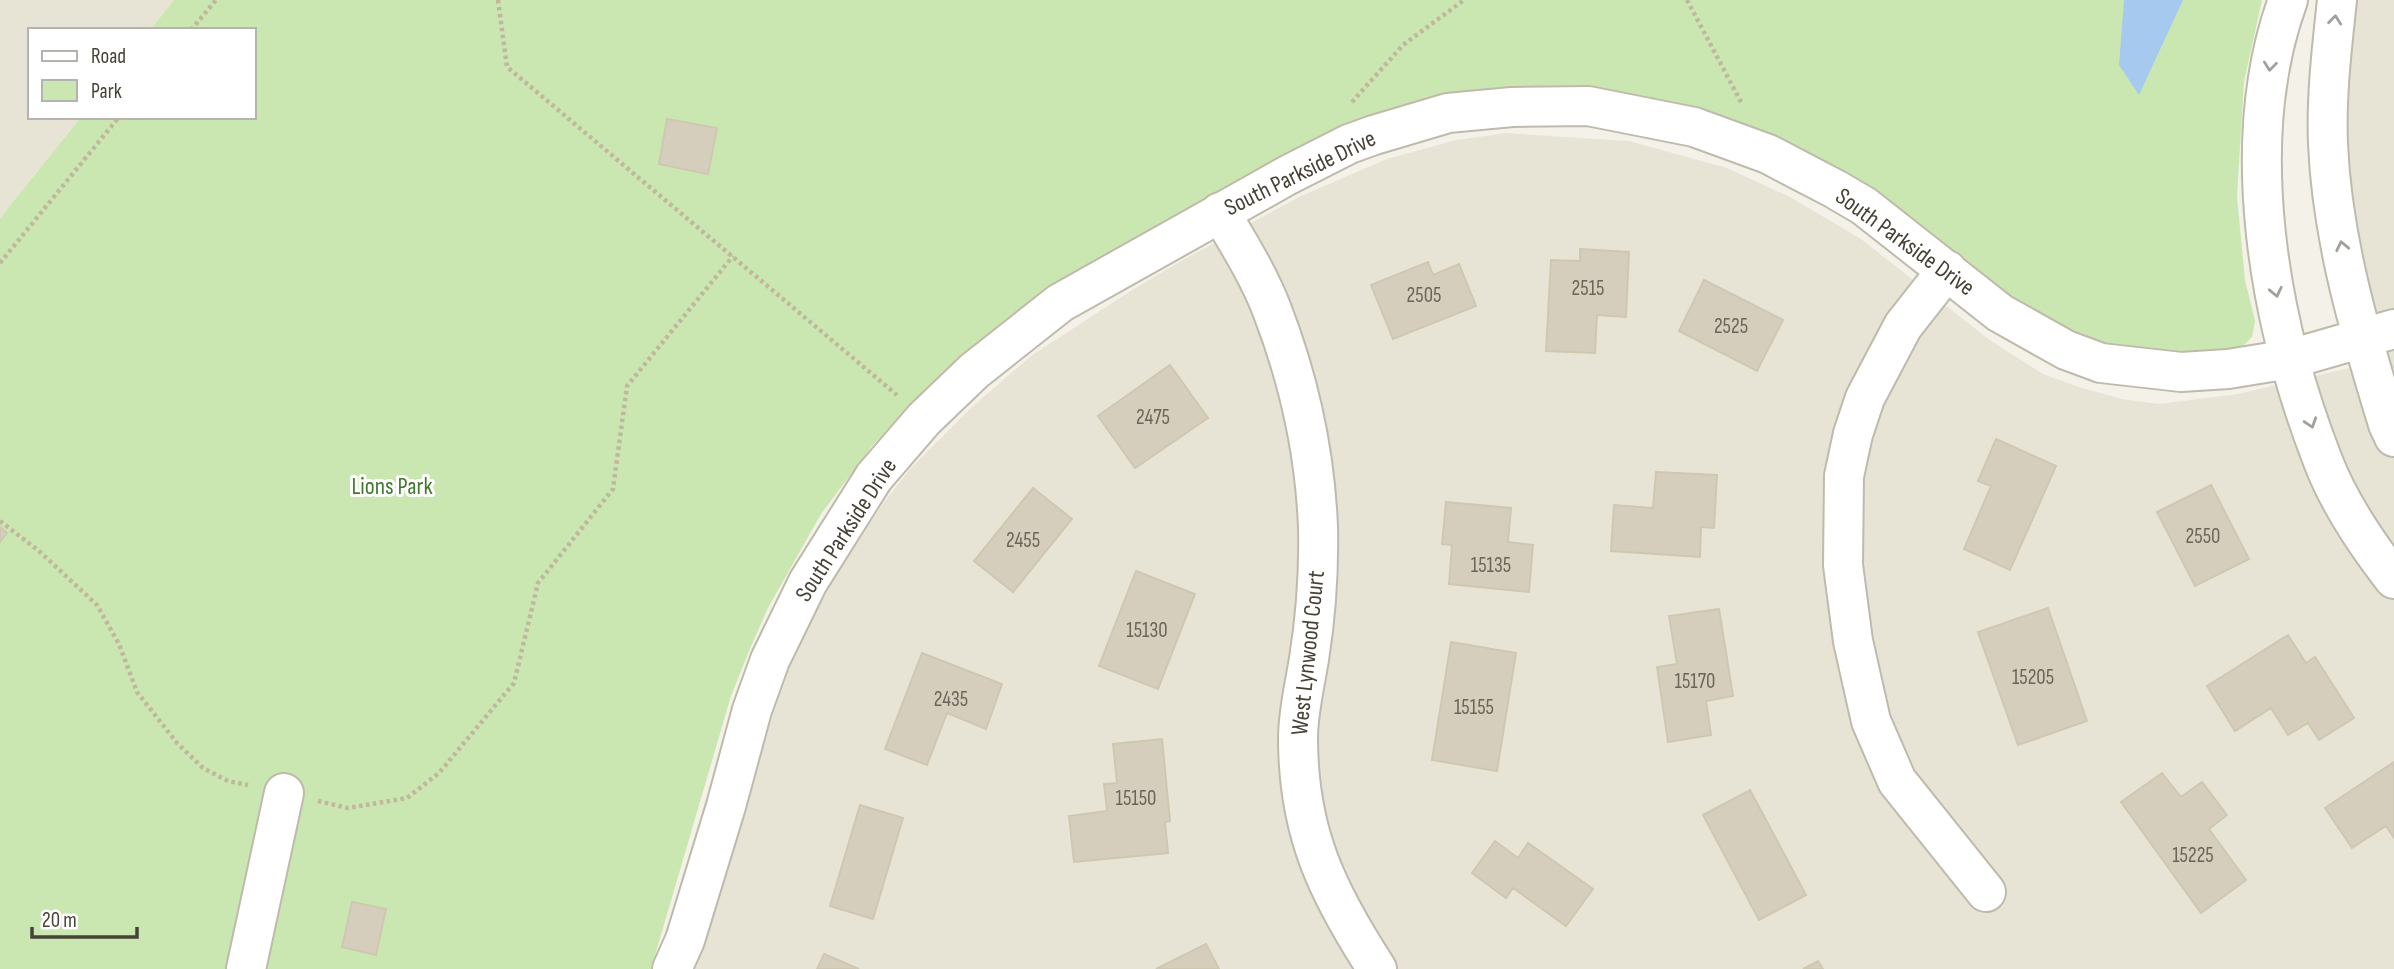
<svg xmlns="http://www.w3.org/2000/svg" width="2394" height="969" font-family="'Sofia Sans Condensed',sans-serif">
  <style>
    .residential { fill: #e7e4d6 }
    .green { fill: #cae7b2 }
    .water { fill: #a6caef }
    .building { fill: #d5cebd; stroke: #d0c7b1; stroke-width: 2 }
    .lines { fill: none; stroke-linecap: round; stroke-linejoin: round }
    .minor-casing { stroke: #bfbaab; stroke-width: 42 }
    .path { stroke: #c0b79c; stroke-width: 4.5; stroke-dasharray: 3.5 3.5; stroke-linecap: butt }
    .minor { stroke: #fff; stroke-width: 38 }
    .oneway { stroke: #a3a09b }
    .labels { text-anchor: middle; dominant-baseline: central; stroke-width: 6; stroke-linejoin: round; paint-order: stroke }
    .number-label { font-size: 21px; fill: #6a6558 }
    .street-label { font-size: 24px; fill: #474237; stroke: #fff }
    .park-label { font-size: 24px; fill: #41782b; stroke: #fff }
  </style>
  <rect width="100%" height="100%" fill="#f4f1e8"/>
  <path class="residential" d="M0 0H174L150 30H30V117H81L0 218Z
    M2350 0H2394V969H693L740 832 760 754 786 675 807 627 837 574 882 505 910 469 972 407 1031 356 1129 292 1181 261 1299 197 1387 159 1456 140 1506 133 1629 141 1727 168 1790 197 1861 239 1991 341 2043 374 2082 388 2122 399 2158 404 2238 394 2384 360 2345 175Z"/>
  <path class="green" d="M174 0H2262L2244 82 2237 196 2245 280 2255 321 2252 337 2240 349 2152 355 2068 336 1641 98 1299 150 1149 230 1010 316 918 397 872 446 821 514 768 608 749 651 731 696 651 969H0V218L81 117H254V30H150Z"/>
  <path class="water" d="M2124 0H2183L2139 95 2119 65Z"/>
  <path class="building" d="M667 119 717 128 708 174 659 164Z
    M1580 249 1629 252 1626 317 1597 315 1595 353 1546 351 1551 260 1580 261Z
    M1428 262 1433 275 1459 264 1476 306 1393 339 1371 285Z
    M1704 280 1783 320 1757 371 1679 331Z
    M1170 365 1208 418 1135 468 1098 416Z
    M1996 439 2056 466 2010 570 1964 549 1991 486 1978 481Z
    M1656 472 1717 475 1714 528 1701 527 1700 557 1611 551 1614 505 1653 508Z
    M2211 485 2249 559 2195 586 2157 512Z
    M1033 488 1072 519 1013 592 974 561Z
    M1446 502 1511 508 1508 542 1533 545 1529 592 1449 584 1452 545 1442 544Z
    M0 527 7 533 0 542Z
    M1136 571 1195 594 1158 689 1099 666Z
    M2048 608 2087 721 2018 745 1978 632Z
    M1719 609 1733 696 1706 701 1711 735 1668 742 1657 667 1677 664 1669 616Z
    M2288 635 2306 663 2315 657 2354 718 2319 740 2308 723 2288 735 2271 708 2235 731 2207 686Z
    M1451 642 1516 653 1497 771 1432 760Z
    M922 653 1002 684 986 729 947 713 927 765 885 749Z
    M1162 739 1170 821 1165 822 1168 853 1074 862 1069 816 1107 811 1104 784 1117 783 1113 744Z
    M2394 762V838L2386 826 2352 848 2325 808Z
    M2162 773 2181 797 2202 782 2227 815 2209 829 2246 880 2201 913 2121 802Z
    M1750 790 1806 895 1759 920 1703 815Z
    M860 805 903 818 873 919 830 906Z
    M1495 841 1518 858 1528 843 1593 889 1566 926 1513 888 1506 898 1472 873Z
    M352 902 386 909 376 955 342 947Z
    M1206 944 1219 969H1156Z
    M824 954 859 969H817Z
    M1818 961 1823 969H1803Z"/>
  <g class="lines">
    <defs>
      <path id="minor" d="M2288 0C2236 142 2269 323 2323 461 2339 503 2366 543 2394 579
        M2337 0C2332 47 2326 96 2328 144 2332 239 2360 333 2388 424L2394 437
        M1220 212C1239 244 1259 276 1272 310 1299 380 1315 452 1318 527 1319 571 1316 615 1309 659 1305 684 1298 712 1298 738 1298 832 1327 892 1377 969
        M1947 270 1903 326 1865 398 1853 434 1844 476 1843 565 1853 641 1871 721 1897 781 1986 892
        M246 969 284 793
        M672 969 685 940 726 806 752 710 770 660 808 582 874 477 924 419 974 371 1060 303 1288 175 1349 144 1374 135 1448 113 1512 107 1588 106 1694 127 1768 154 1835 189 1864 206 2000 313 2066 350 2101 363 2181 372 2228 369 2290 359 2394 329"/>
    </defs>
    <use href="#minor" class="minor-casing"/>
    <path class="path" d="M498 0 507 67 897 395
      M1687 0 1742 104
      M191 30 216 0
      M1352 102 1403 45 1464 0
      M0 263 119 117
      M0 521 39 551 97 605 119 644 137 692 177 743 203 768 228 781 248 785
      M318 801 348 808 407 798 439 773 514 683 538 583 613 489 627 386 733 256"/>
    <use href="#minor" class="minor"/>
  </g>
  <defs><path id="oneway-chevron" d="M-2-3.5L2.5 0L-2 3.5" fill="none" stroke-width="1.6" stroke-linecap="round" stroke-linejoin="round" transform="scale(1.75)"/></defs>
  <g class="oneway">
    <use href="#oneway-chevron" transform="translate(2335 20) rotate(-84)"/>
    <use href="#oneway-chevron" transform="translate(2270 66) rotate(96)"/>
    <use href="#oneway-chevron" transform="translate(2342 246) rotate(-102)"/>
    <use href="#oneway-chevron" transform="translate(2276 292) rotate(78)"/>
    <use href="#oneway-chevron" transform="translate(2311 423) rotate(72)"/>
  </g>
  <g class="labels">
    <g class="number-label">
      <text x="1588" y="288">2515</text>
      <text x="1424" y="295">2505</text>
      <text x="1731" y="326">2525</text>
      <text x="1153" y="417">2475</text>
      <text x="2203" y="536">2550</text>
      <text x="1023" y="540">2455</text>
      <text x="1491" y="565">15135</text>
      <text x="1147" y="630">15130</text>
      <text x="2033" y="677">15205</text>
      <text x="1695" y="681">15170</text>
      <text x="951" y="699">2435</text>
      <text x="1474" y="707">15155</text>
      <text x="1136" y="798">15150</text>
      <text x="2193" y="855">15225</text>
    </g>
    <g class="street-label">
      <text transform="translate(1300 173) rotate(-26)">South Parkside Drive</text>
      <text transform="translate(1905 242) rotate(36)">South Parkside Drive</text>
      <text transform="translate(846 530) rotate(-57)">South Parkside Drive</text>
      <text transform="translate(1308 653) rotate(-84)">West Lynwood Court</text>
    </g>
    <g class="park-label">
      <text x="392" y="486">Lions Park</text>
    </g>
  </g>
  <rect x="28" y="28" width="228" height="91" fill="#ffffff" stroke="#b5b3af" stroke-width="2"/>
  <rect x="42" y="51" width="35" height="10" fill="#ffffff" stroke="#b5b3af" stroke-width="2"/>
  <text x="91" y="63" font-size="21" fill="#474237">Road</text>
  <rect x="42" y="80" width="35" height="21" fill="#cae7b2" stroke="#b5b3af" stroke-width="2"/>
  <text x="91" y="98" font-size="21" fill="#474237">Park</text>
  <path d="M32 927v10h105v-10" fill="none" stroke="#474237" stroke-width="3.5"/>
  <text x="42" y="927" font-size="21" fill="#474237" stroke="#ffffff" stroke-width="5" paint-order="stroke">20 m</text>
</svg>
